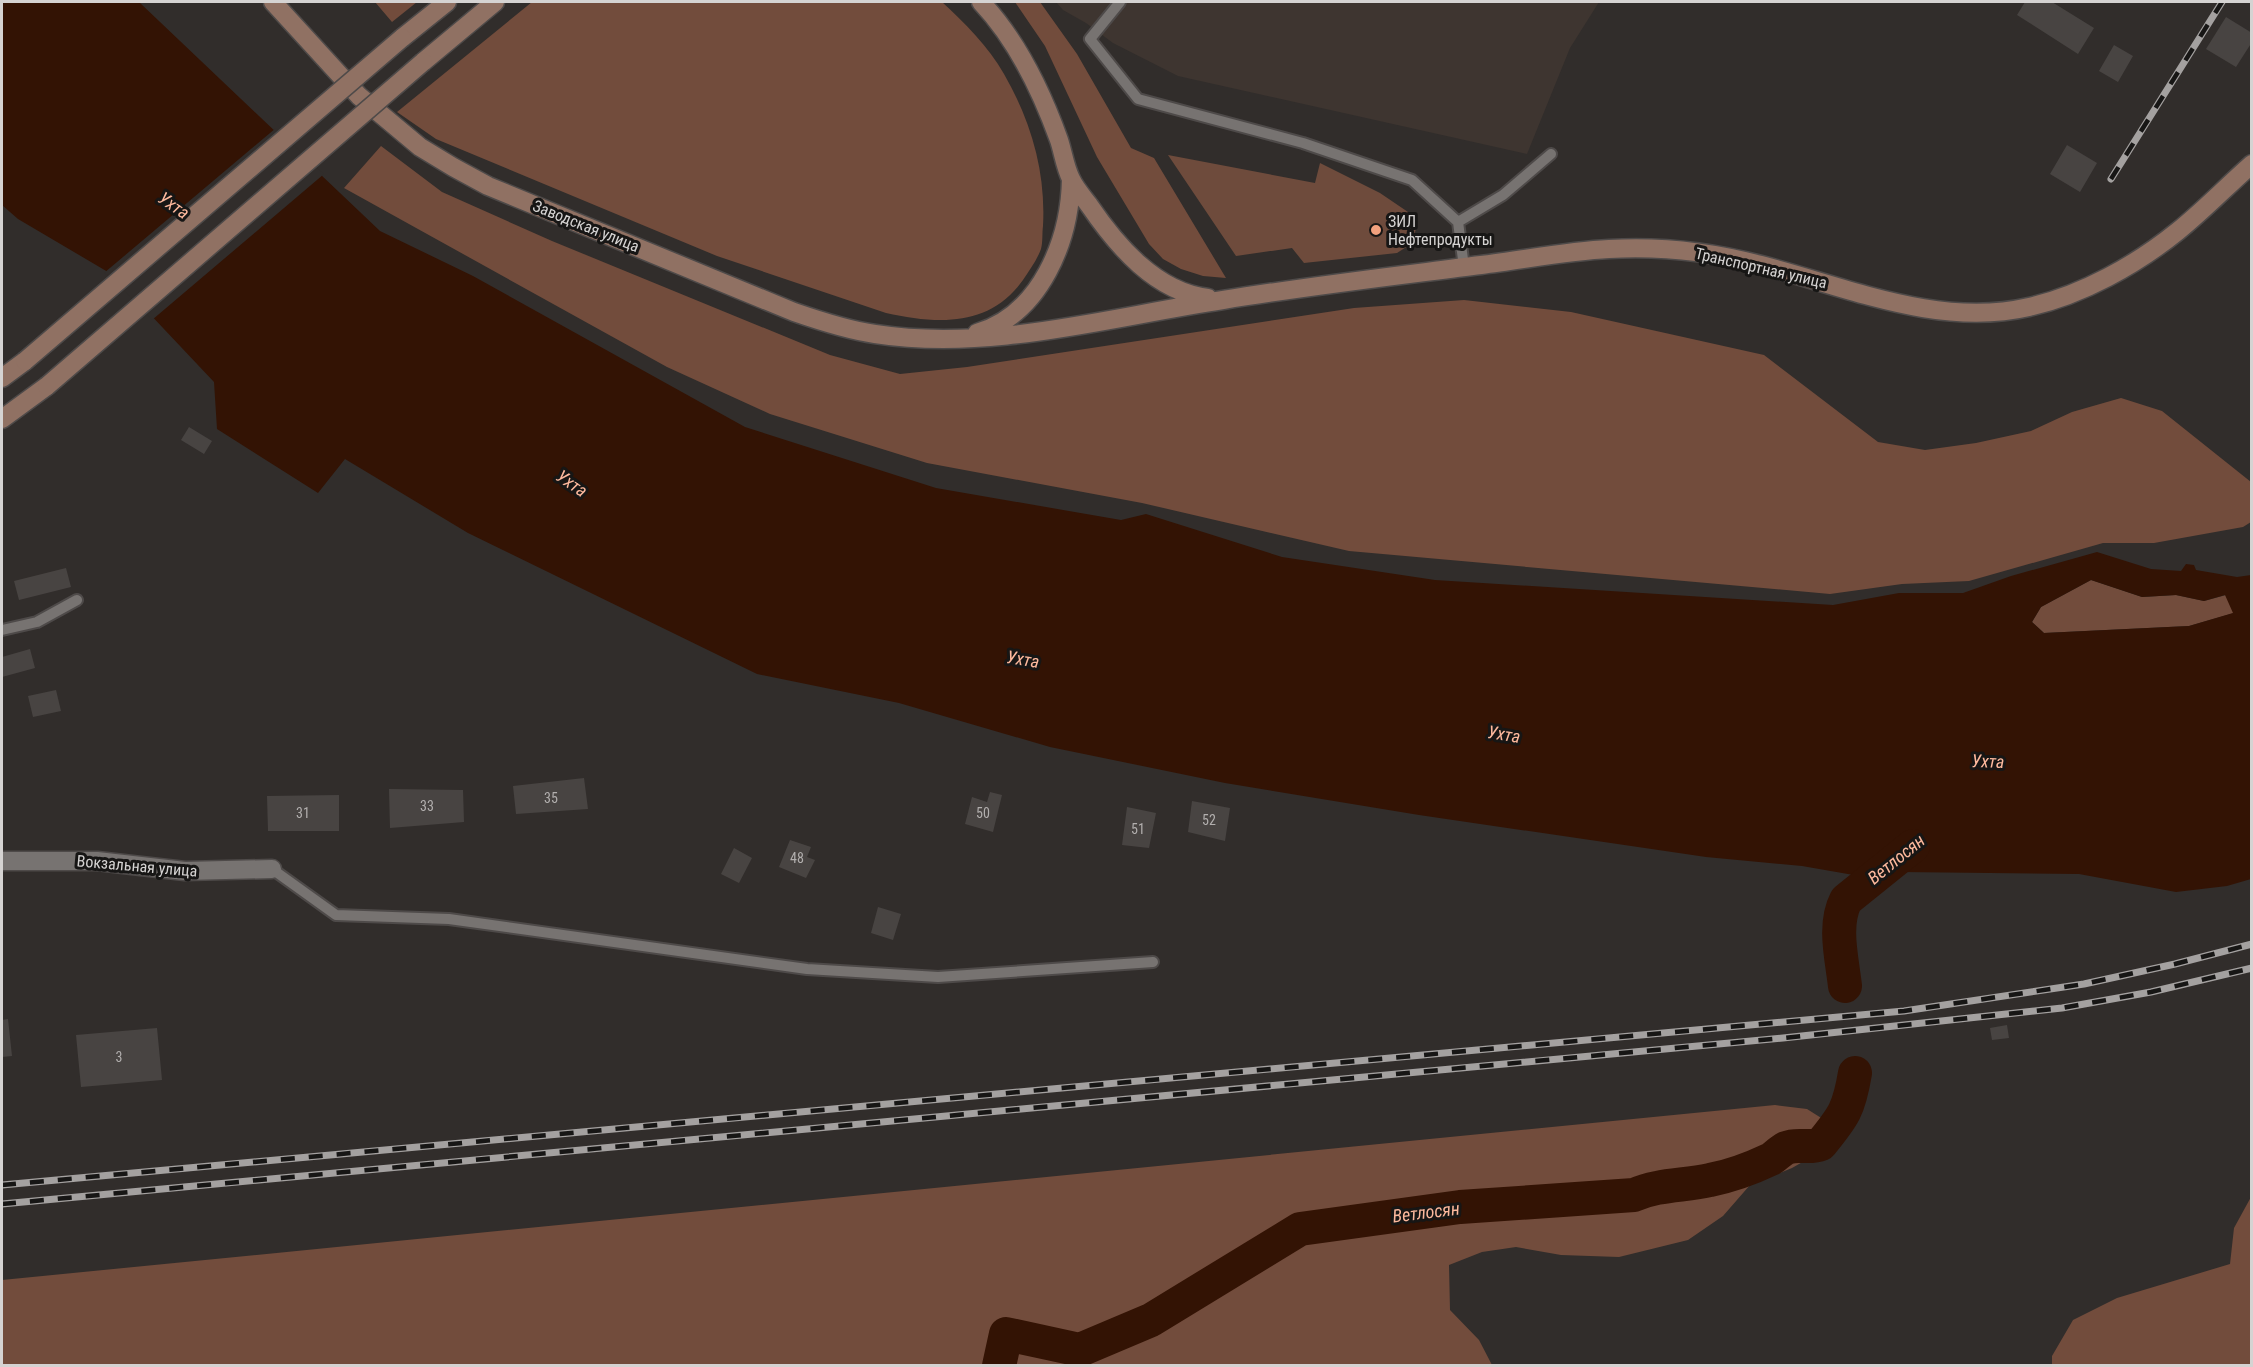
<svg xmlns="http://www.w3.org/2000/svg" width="2253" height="1367" font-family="'Roboto Condensed',sans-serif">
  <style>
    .built { fill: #3e3530 }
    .green { fill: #6e4b3c }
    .forest { fill: #724c3c }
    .water { fill: #331304; fill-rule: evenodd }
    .pier { fill: #312d2b }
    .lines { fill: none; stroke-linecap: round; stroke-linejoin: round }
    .river { stroke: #331304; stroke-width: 34 }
    .building { fill: #484442 }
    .lane-casing { stroke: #4e4a49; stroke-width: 14 }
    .street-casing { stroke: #4e4a49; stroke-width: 21 }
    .secondary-casing { stroke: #4e4a49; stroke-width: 21 }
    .lane { stroke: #777371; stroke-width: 10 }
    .street { stroke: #777371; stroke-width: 18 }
    .secondary { stroke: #907163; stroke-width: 18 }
    .rail-casing { stroke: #a4a1a0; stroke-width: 7 }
    .rail { stroke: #171615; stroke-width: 4.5; stroke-dasharray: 14; stroke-linecap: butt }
    .secondary-bridge-casing { stroke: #4e4a49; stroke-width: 21; stroke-linecap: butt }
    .secondary-bridge { stroke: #907163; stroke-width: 18 }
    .poi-dot { fill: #f2a17e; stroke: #171615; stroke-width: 2 }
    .labels { text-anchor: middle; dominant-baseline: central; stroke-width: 6; stroke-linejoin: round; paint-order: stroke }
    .number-label { font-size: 14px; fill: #b2afae }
    .poi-label { font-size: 16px; fill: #d5d3d2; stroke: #171615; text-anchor: start }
    .street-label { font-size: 16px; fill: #d5d3d2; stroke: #171615 }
    .water-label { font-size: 18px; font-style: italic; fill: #fdb99d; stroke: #171615 }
  </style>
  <rect width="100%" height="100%" fill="#312d2b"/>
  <path class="built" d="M1056 2H1599L1570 48 1527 154 1178 76 1113 43 1086 23 1063 10Z"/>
  <path class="green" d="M1168 155 1315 183 1320 163 1380 193 1408 212 1416 229 1411 244 1397 253 1304 263 1292 248 1236 256Z"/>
  <path class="forest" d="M375 2H417L392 22Z
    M532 2H942C964 22 989 47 1004 74 1031 121 1046 172 1043 226 1042 233 1043 242 1041 249 1037 260 1029 271 1023 280 989 328 937 324 886 313L717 256 436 139 397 112Z
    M1015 2H1040L1077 54 1131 148 1154 158 1226 278 1203 276 1181 269 1163 259 1149 244 1097 157 1045 46Z
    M381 146 442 192 552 241 830 355 900 374 967 367 1354 308 1464 300 1571 312 1764 355 1878 442 1925 450 1976 443 2031 431 2072 412 2121 398 2162 411 2251 482V522L2243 527 2154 543H2103L1969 581 1902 584 1830 594 1349 551 1142 503 927 463 770 414 667 367 344 188Z
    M2091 580 2142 597 2176 595 2204 601 2226 595 2234 613 2189 626 2044 633 2032 622 2041 607Z
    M1775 1105 1807 1109 1826 1121 1827 1148 1792 1168 1750 1185 1723 1216 1688 1240 1619 1257 1561 1255 1516 1247 1482 1252 1449 1265 1450 1310 1479 1340 1492 1365H2V1280Z
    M2251 1197V1365H2052V1356L2073 1320 2117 1298 2230 1264 2234 1228Z"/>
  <path class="water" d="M2 2H139L380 231 473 276 745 427 936 488 1121 520 1146 514 1282 557 1435 580 1833 605 1899 593H1963L2011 576 2097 552 2151 569 2181 571 2186 564 2194 565 2196 570 2237 577 2251 575V879L2227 886 2176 892 2079 874 1900 872 1865 877 1802 866 1706 857 1419 815 1225 783 1050 747 899 703 757 674 468 533 345 459 318 493 217 429 214 382 113 275 18 219 2 205ZM2091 580 2142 597 2176 595 2204 601 2225 595 2233 613 2189 626 2044 633 2032 622 2041 607Z"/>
  <path class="pier" d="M276 128 324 174 152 320 111 277 104 273Z"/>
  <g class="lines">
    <path class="river" d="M1845 986C1842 959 1833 925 1846 900L1913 846
      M999 1366 1006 1334 1080 1350 1151 1320 1300 1229 1460 1207 1634 1195C1659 1184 1684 1186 1710 1180 1731 1176 1752 1168 1771 1159 1776 1156 1780 1151 1786 1148 1798 1143 1809 1149 1821 1144 1844 1116 1849 1109 1855 1073"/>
  </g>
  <path class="building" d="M2025 2H2052L2094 28 2078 54 2017 15Z
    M2226 17 2252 33V42L2236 67 2206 49Z
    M2114 45 2133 56 2118 82 2099 71Z
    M2067 145 2097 163 2080 192 2050 174Z
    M189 427 212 441 204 454 181 440Z
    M66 568 71 587 19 600 14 581Z
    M30 649 35 668 2 677V657Z
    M56 690 61 711 33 717 28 696Z
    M584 778 588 809 516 814 513 786Z
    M389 789 463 790 464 822 390 828Z
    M990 792 1002 795 993 832 965 824 972 797 987 802Z
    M339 795V831H268L267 796Z
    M1192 801 1230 808 1225 841 1188 832Z
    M1127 807 1156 813 1149 848 1122 845Z
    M790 840 811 847 807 857 815 860 806 878 779 867Z
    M734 848 752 858 739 883 721 874Z
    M878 907 901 914 893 940 871 933Z
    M8 1019 12 1056 2 1057V1020Z
    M2007 1025 2009 1038 1992 1040 1990 1028Z
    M157 1028 162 1080 81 1087 76 1035Z"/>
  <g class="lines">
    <defs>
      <path id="lane" d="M1120 2 1090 39 1138 99 1303 143 1412 180 1458 222 1464 267
        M1458 222 1503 195 1551 154
        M2 630 37 622 77 600
        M272 869 336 915 449 919 807 969 938 977 1153 962"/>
      <path id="street" d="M2 861H97L185 871 272 869"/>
      <path id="secondary" d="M273 2 359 96 420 147 453 167 488 186 794 312C820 321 847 330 875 334 991 352 1109 317 1223 300 1308 286 1395 276 1481 265 1523 260 1567 251 1609 249 1660 246 1712 252 1761 265 1847 287 1939 328 2029 307 2082 295 2136 265 2178 231 2204 210 2227 186 2252 164
        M981 2C1017 40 1041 90 1059 140 1063 152 1065 167 1071 179 1075 188 1083 197 1089 205 1117 246 1156 292 1208 298
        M402 38 447 2
        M423 62 495 2
        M977 333C1041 314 1070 240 1071 179
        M2 378 25 361
        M2 419 47 386"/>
    </defs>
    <use href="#lane" class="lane-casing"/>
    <use href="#street" class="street-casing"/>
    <use href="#secondary" class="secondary-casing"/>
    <use href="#lane" class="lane"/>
    <use href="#street" class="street"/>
    <use href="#secondary" class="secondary"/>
    <defs>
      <path id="rail" d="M2111 179 2222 2
        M2 1185 1904 1011 2084 984 2175 964 2252 944
        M2 1204 1783 1038 2062 1008 2151 992 2252 968"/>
    </defs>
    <use href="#rail" class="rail-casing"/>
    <use href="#rail" class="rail"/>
    <defs>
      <path id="secondary-bridge" d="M25 361 402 38
        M47 386 423 62"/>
    </defs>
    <use href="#secondary-bridge" class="secondary-bridge-casing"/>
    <use href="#secondary-bridge" class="secondary-bridge"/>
  </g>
  <circle class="poi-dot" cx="1376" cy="230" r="6"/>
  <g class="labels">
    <g class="number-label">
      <text x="551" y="798">35</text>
      <text x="427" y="806">33</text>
      <text x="303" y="813">31</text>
      <text x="983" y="813">50</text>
      <text x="1209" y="820">52</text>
      <text x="1138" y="829">51</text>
      <text x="797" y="858">48</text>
      <text x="119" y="1057">3</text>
    </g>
    <g class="poi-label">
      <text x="1388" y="221">ЗИЛ<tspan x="1388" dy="18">Нефтепродукты</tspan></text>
    </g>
    <g class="street-label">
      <text transform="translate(586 226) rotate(22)">Заводская улица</text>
      <text transform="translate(1761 268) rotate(13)">Транспортная улица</text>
      <text transform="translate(137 866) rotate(5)">Вокзальная улица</text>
    </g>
    <g class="water-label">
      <text transform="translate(174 205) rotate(35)">Ухта</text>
      <text transform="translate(572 483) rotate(35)">Ухта</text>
      <text transform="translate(1023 659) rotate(9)">Ухта</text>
      <text transform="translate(1504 734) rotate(9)">Ухта</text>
      <text transform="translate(1988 761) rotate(2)">Ухта</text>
      <text transform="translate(1896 859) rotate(-39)">Ветлосян</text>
      <text transform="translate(1426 1212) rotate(-7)">Ветлосян</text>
    </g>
  </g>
  <rect width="2253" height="1367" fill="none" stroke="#d5d3d2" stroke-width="6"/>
</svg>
